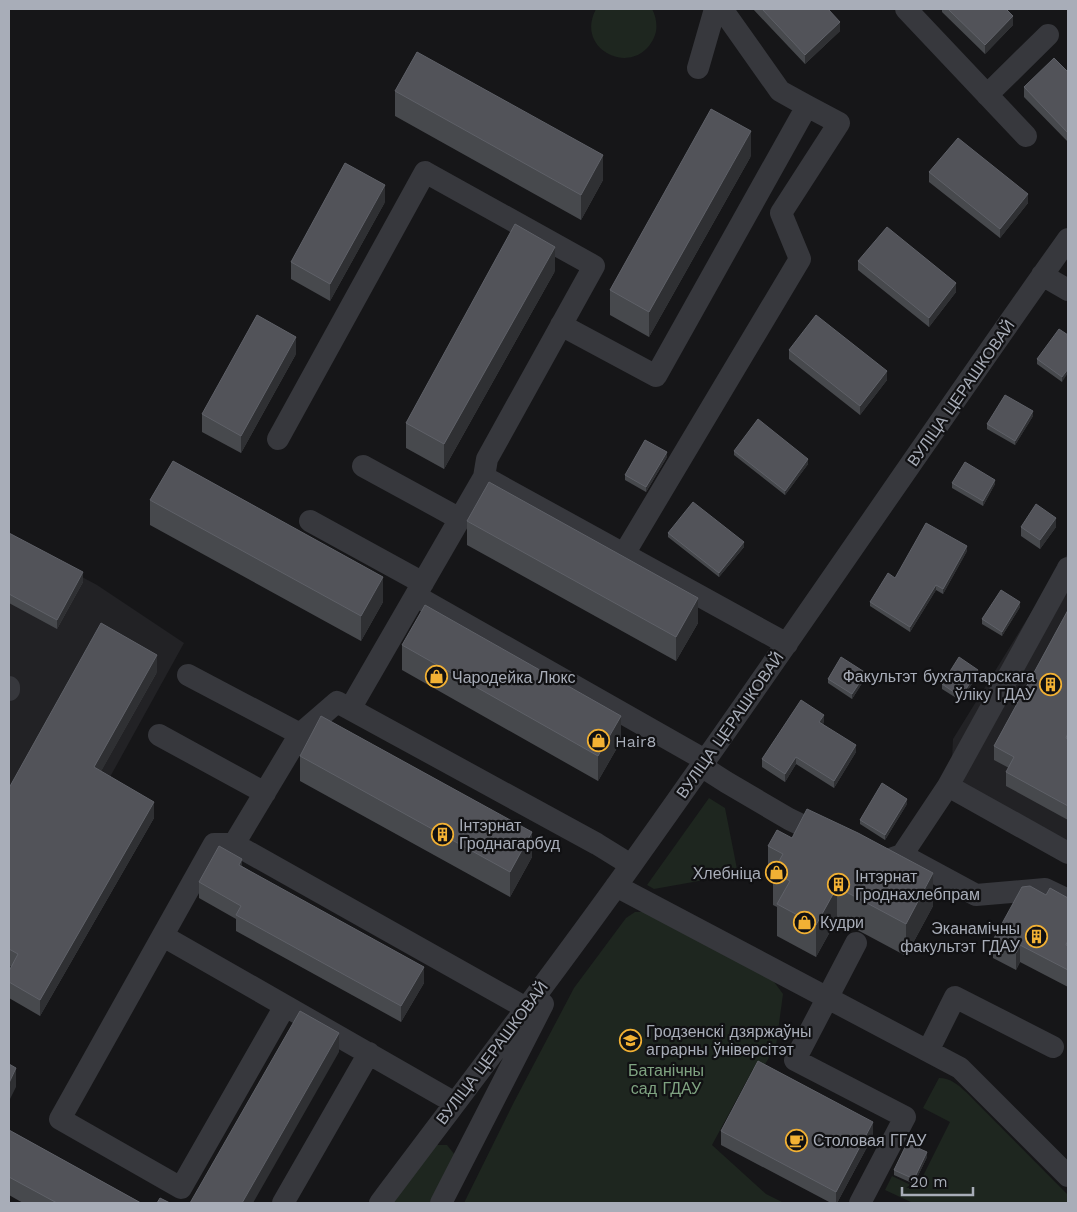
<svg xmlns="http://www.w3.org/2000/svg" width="1077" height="1212" font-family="'Work Sans',sans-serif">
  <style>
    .built { fill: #222225 }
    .green { fill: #1e261f }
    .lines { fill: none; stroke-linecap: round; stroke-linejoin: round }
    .minor { stroke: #37383d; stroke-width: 22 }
    .wall { fill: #47494d }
    .shaded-wall { fill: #2f3033 }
    .building { fill: #525359; stroke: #5f6168 }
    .labels { text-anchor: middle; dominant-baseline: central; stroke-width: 4.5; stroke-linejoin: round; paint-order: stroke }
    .street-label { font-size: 16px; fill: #a8adb8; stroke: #111113 }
    .poi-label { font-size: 16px; fill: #a8adb8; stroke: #111113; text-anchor: start }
    .park-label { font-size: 16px; fill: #7fa381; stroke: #111113 }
  </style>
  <rect width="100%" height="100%" fill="#161618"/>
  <path class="built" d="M9 538 97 585 184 643 9 960Z
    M1068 553V862L934 788 952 760 953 739Z"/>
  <path class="green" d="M596 9H652C656 16 658 27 655 35 638 80 573 52 596 9Z
    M709 798 725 808 738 874 654 889 647 885Z
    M635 912H644L769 975 783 994 776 1046 761 1071 753 1069 712 1145 766 1194 784 1203H464L514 1102 574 988 626 918Z
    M939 1078C951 1078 958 1085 966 1092L1068 1195V1203H913L885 1190 892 1176 917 1188 950 1122 923 1108Z
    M434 1145H447L455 1155 431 1203H390Z"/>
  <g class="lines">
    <path class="minor" d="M906 9 1026 136
      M698 68 715 9
      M987 95 1048 35
      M1042 275 1068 290
      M561 325 656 376 807 106
      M278 439 425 172 594 266 487 459 484 477
      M363 466 460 519
      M310 521 423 583
      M624 554 800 259 781 213 839 123 807 106 780 91 722 9
      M416 596 705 760
      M188 675 300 734
      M9 687V690
      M350 709 337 702 300 734 234 844 526 1008
      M159 735 265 793
      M701 766 726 782 789 819 826 837
      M948 786 1068 853
      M234 844H214L60 1119 181 1188 285 1006
      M902 855 948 786 1067 570 1068 568
      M871 857 882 862 902 855 976 895 1045 889 1068 900
      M631 865 597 844 350 709 484 477 787 644
      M616 886 960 1068 1068 1176
      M163 936 455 1103
      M856 943 795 1060 905 1117 860 1203
      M928 1051 955 997 1053 1047
      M283 1203 369 1053
      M380 1203C464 1091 550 979 632 864 780 657 921 446 1068 239
      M441 1203 543 1004"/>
  </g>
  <path class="wall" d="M753 9H828L840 31 805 64Z
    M942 9H1006L1013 25 985 54 942 12Z
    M1068 72V142L1024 97V87Z
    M395 91 603 180 581 220 395 116Z
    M751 156 649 337 610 315V290Z
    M929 172 1028 203 1000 238 929 182Z
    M385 202 330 301 291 279V262Z
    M858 261 956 292 929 327 858 270Z
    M555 271 444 469 406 448V423Z
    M1068 335 1062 382 1037 364V359Z
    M789 350 887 380 860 415 789 359Z
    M296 354 241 453 202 432V414Z
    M1033 416 1015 445 987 429V424Z
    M734 451 808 464 785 495 734 455Z
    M667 457 646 492 625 480V475Z
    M952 483 995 484 983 506 952 488Z
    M150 500 383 602 361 641 150 525Z
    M467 521 698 623 676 661 467 545Z
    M1021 527H1056L1040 549 1021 536Z
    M9 533 83 582 57 629 9 603Z
    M668 533 744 547 719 577 668 537Z
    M967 551 943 594 936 590 910 632 870 606V602L895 578Z
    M1020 607 1002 636 982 624V619Z
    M1068 610V820L1006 786V772L1009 768 994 760V746Z
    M402 645 621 741 598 781 402 670Z
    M157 672 101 771 154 818 40 1016 9 998V970L11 967 9 965V788Z
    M978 674 961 701 942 689V684Z
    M866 677 852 699 828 683V679Z
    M824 722 823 724 856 752 834 788 796 764 785 782 762 767V759Z
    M300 756 532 857 510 897 300 781Z
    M907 804 885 840 860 824V820Z
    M792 838 933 906 906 956 837 919 816 957 777 936V907L773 905V881L768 878V846Z
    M242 866 424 983 401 1022 236 931V919L199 898V882Z
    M1046 895 1068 898V987L1020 962 1016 970 993 958V940Z
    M9 1130 141 1203H23L9 1195Z
    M721 1131 873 1136 837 1203H831L721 1145Z
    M927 1157 914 1184 894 1175V1170Z"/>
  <path class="shaded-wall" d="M1013 16V25L985 54V45Z
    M840 22V31L805 64V55Z
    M751 131V156L649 337V312Z
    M603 155V180L581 220V195Z
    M385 185V202L330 301V284Z
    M1028 194V203L1000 238V229Z
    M555 247V271L444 469V444Z
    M956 283V292L929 327V318Z
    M296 337V354L241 453V436Z
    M1068 369V373L1062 382V377Z
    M887 371V380L860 415V406Z
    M1033 411V416L1015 445V441Z
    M667 452V457L646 492V487Z
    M808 459V464L785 495V491Z
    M995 480V484L983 506V501Z
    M1056 518V527L1040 549V540Z
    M744 542V547L719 577V573Z
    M967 546V551L943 594V589Z
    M83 572V582L57 629V620Z
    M383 577V602L361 641V616Z
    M936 585V590L910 632V627Z
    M698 598V623L676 661V637Z
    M1020 602V607L1002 636V632Z
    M157 655V672L94 784V767Z
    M978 670V674L961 701V697Z
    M866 673V677L852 699V694Z
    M824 715V722L819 729V722Z
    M621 716V741L598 781V756Z
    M856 745V752L834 788V781Z
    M796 757V764L785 782V774Z
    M907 799V804L885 840V835Z
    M154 802V818L40 1016V1000Z
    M532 832V857L510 897V872Z
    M242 859V875L239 865Z
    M933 873V906L906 956V924Z
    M837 887V919L816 957V925Z
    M1020 945V962L1016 970V953Z
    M424 967V983L401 1022V1006Z
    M339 1033V1052L253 1203H242Z
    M16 1068V1087L9 1101V1083Z
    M873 1122V1136L837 1203H836V1192Z
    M927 1152V1157L914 1184V1179Z"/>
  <path class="building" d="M762 9H828L840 22 805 55Z
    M948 9H1006L1013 16 985 45Z
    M417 52 603 155 581 195 395 91Z
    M1054 58 1068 72V133L1024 87Z
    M711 109 751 131 649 312 610 290Z
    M958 138 1028 194 1000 229 929 172Z
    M345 163 385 185 330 284 291 262Z
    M515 224 555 247 444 444 406 423Z
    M887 227 956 283 929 318 858 261Z
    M257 315 296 337 241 436 202 414Z
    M816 315 887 371 860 406 789 350Z
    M1059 329 1068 335V369L1062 377 1037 359Z
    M1005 395 1033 411 1015 441 987 424Z
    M758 419 808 459 785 491 734 451Z
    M645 440 667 452 646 487 625 475Z
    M173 461 383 577 361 616 150 500Z
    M965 462 995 480 983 501 952 483Z
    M489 482 698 598 676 637 467 521Z
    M693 502 744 542 719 573 668 533Z
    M1036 504 1056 518 1040 540 1021 527Z
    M926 523 967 546 943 589 936 585 910 627 870 602 888 573 895 578Z
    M9 533 83 572 57 620 9 594Z
    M1001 590 1020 602 1002 632 982 619Z
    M425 605 621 716 598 756 402 645Z
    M1068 610V733L1066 738 1068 739V806L1006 772 1014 757 994 746Z
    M101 623 157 655 94 767 154 802 40 1000 9 982V971L18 954 9 949V788Z
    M841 657 866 673 852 694 828 679Z
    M959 657 978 670 961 697 942 684Z
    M801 700 824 715 819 722 856 745 834 781 796 757 785 774 762 759Z
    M321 716 532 832 510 872 300 756Z
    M882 783 907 799 885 835 860 820Z
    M807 809 858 833 933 873 906 924 837 887 816 925 777 904 790 881 773 872 783 854 768 846 777 830 792 838Z
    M219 846 242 859 239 865 424 967 401 1006 236 915 241 906 199 882Z
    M1030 886 1046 895 1050 888 1068 898V940L1066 945 1068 946V970L1020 945 1016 953 993 940 1022 887Z
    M300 1011 339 1033 242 1203H190Z
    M758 1061 873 1122 836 1192 721 1131Z
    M9 1064 16 1068 9 1083Z
    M9 1130 141 1203H57L9 1177Z
    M907 1143 927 1152 914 1179 894 1170Z
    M160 1198 170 1203H157Z"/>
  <defs>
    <symbol id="shop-ring" viewBox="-11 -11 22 22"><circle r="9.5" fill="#111113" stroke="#f2b134" stroke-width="1.5"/><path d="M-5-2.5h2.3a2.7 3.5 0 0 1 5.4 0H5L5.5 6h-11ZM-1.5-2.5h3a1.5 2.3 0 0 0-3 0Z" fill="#f2b134"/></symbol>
    <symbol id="building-ring" viewBox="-11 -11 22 22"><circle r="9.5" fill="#111113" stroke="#f2b134" stroke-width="1.5"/><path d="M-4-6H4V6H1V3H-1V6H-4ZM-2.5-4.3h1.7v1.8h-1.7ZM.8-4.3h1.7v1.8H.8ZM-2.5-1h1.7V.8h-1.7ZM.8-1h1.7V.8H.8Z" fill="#f2b134"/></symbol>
    <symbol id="university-ring" viewBox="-11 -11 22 22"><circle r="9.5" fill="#111113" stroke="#f2b134" stroke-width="1.5"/><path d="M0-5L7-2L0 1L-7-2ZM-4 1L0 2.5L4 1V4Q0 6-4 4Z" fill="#f2b134"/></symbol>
    <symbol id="cafe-ring" viewBox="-11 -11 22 22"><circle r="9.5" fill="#111113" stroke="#f2b134" stroke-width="1.5"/><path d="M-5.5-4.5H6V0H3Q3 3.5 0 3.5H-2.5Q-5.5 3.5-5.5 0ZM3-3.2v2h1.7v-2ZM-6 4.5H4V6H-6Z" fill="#f2b134"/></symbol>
  </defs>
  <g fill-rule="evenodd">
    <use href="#shop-ring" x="424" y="664" width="25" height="25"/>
    <use href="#building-ring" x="1038" y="672" width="25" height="25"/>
    <use href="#shop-ring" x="586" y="728" width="25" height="25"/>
    <use href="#building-ring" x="430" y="822" width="25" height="25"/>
    <use href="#shop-ring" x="764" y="860" width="25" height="25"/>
    <use href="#building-ring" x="826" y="872" width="25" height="25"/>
    <use href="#shop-ring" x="792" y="910" width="25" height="25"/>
    <use href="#building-ring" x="1024" y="924" width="25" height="25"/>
    <use href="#university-ring" x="618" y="1028" width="25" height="25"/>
    <use href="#cafe-ring" x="784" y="1128" width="25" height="25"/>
  </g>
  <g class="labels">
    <g class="street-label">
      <text transform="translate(961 393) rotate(-55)">ВУЛІЦА ЦЕРАШКОВАЙ</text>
      <text transform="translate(730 725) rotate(-55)">ВУЛІЦА ЦЕРАШКОВАЙ</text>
      <text transform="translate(492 1053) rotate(-53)">ВУЛІЦА ЦЕРАШКОВАЙ</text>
    </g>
    <g class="poi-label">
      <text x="1035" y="676" text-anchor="end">Факультэт бухгалтарскага<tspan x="1035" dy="18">ўліку ГДАУ</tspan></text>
      <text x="452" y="677">Чародейка Люкс</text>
      <text x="615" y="741">Hair8</text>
      <text x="459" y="825">Інтэрнат<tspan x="459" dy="18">Гроднагарбуд</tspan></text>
      <text x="761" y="873" text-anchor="end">Хлебніца</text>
      <text x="855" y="876">Інтэрнат<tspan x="855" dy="18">Гроднахлебпрам</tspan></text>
      <text x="820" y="922">Кудри</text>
      <text x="1020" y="928" text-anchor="end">Эканамічны<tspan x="1020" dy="18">факультэт ГДАУ</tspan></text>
      <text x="646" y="1031">Гродзенскі дзяржаўны<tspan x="646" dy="18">аграрны ўніверсітэт</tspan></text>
      <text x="813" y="1140">Столовая ГГАУ</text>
    </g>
    <g class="park-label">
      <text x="666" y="1070">Батанічны<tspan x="666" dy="18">сад ГДАУ</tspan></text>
    </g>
  </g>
  <rect width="1077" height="1212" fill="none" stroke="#a8adb8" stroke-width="20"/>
  <path d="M902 1187v8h71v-8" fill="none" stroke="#a8adb8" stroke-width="2.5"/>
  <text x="910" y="1187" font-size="15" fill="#a8adb8" stroke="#111113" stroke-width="4" paint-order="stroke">20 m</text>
</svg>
